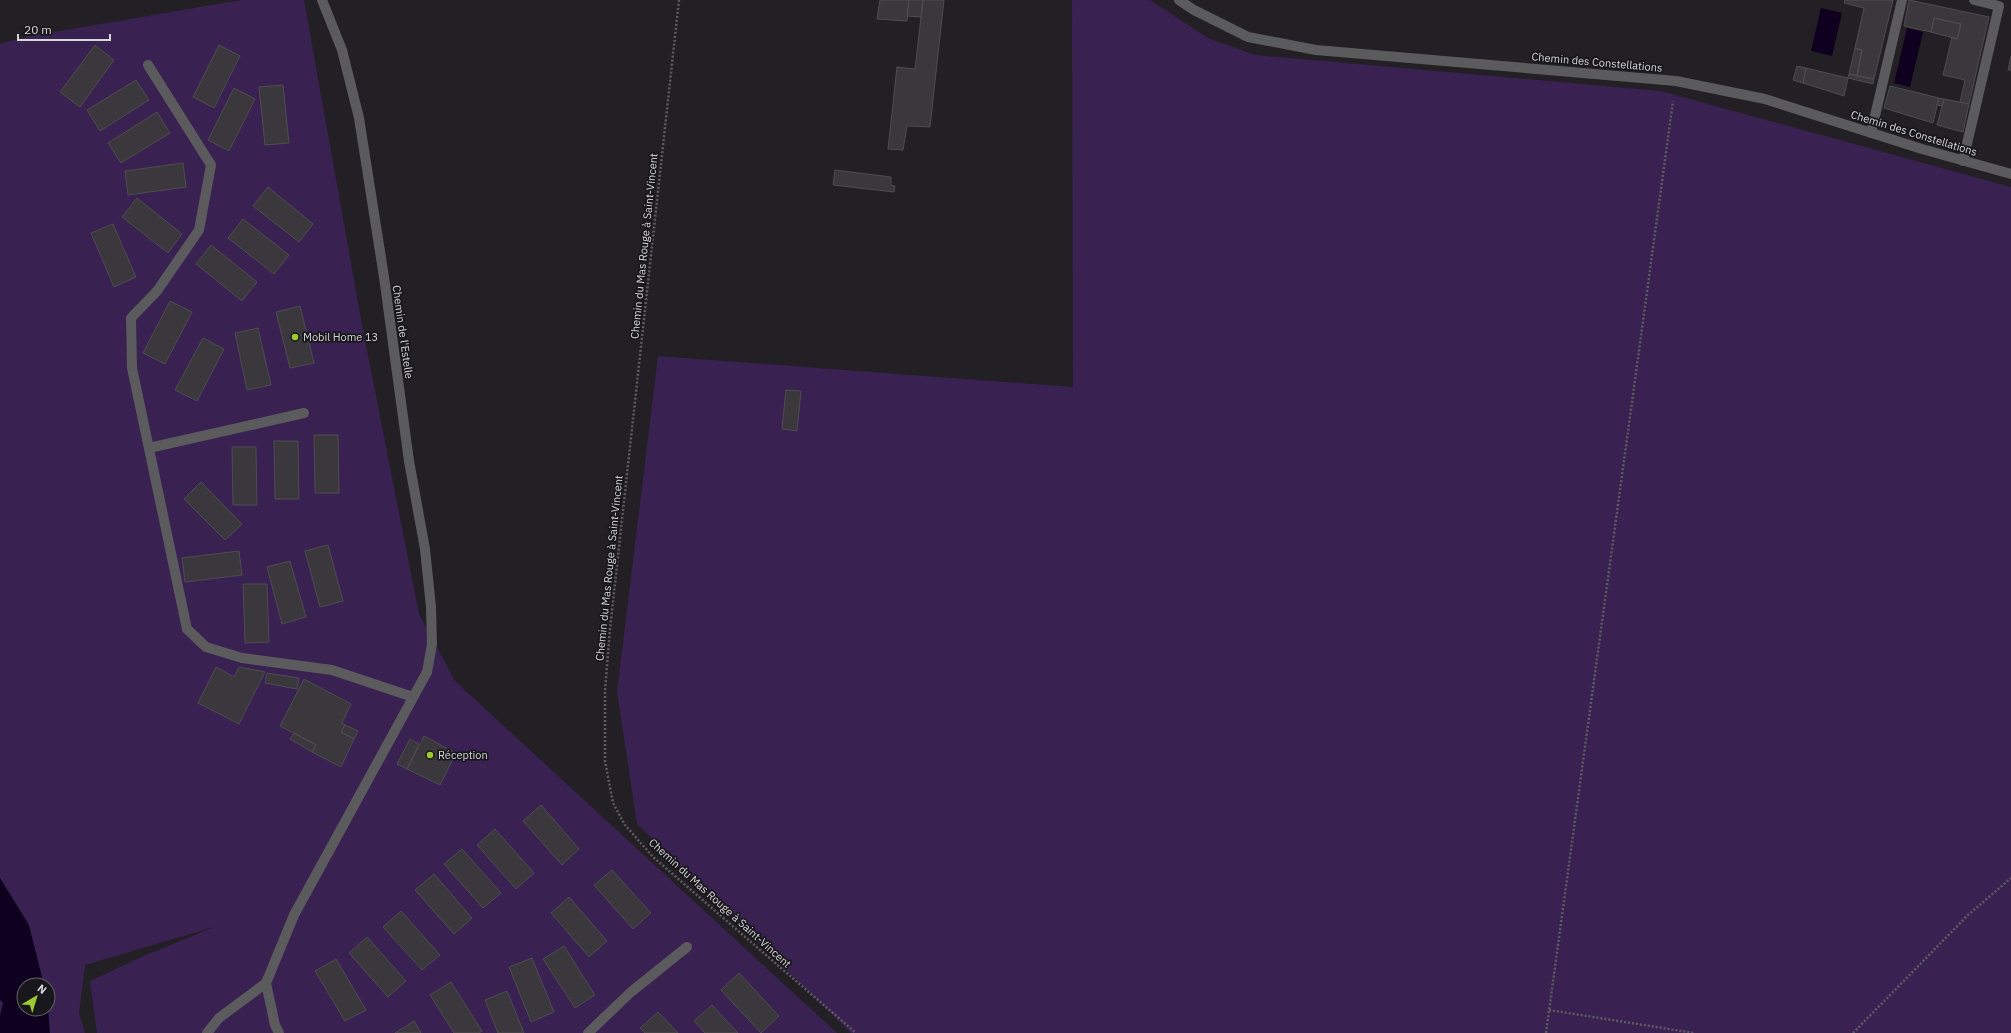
<svg xmlns="http://www.w3.org/2000/svg" width="2011" height="1033" font-family="'IBM Plex Sans',sans-serif">
  <style>
    .green { fill: #392151; fill-rule: evenodd }
    .water { fill: #0e001e }
    .building { fill: #3a383c; stroke: #4e4c51 }
    .lines { fill: none; stroke-linecap: round; stroke-linejoin: round }
    .path { stroke: #5e5c5f; stroke-width: 2.5; stroke-dasharray: 2 2; stroke-linecap: butt }
    .service { stroke: #5b5a5c; stroke-width: 10 }
    .minor { stroke: #5b5a5c; stroke-width: 10 }
    .poi-dot { fill: #9dca30; stroke: #18171b; stroke-width: 1.5 }
    .labels { text-anchor: middle; dominant-baseline: central; stroke-width: 3.5; stroke-linejoin: round; paint-order: stroke }
    .street-label { font-size: 11px; fill: #d7d6d8; stroke: #18171b }
    .poi-label { font-size: 11px; fill: #d7d6d8; stroke: #18171b; text-anchor: start }
  </style>
  <rect width="100%" height="100%" fill="#222024"/>
  <path class="green" d="M241 0H304L363 330 419 614 455 681 837 1033H97L90 981 146 955 214 927 85 965 79 1013 85 1033H0V44L25 37ZM24 985H48V1009H24Z
    M1072 0H1150L1208 38 1255 55 1661 91 2011 187V1033H851L637 824 617 692 658 356 1073 387Z"/>
  <path class="water" d="M1821 8 1842 13 1832 56 1811 51Z
    M1907 28 1923 32 1910 87 1894 83Z
    M0 878 29 925 44 985H24V1009H48L50 1033H0V1015L3 1003 0 1000Z"/>
  <path class="building" d="M880 0H909L907 21 877 19Z
    M909 0H923L921 17 907 16Z
    M923 0H944L930 127 907 126 903 150 888 149 897 67 915 69Z
    M1845 0H1893L1874 79 1857 76 1862 50 1855 48 1864 8 1844 3Z
    M1909 0 1989 17 1969 104 1960 102 1965 80 1943 75 1952 37 1957 39 1961 24 1934 18 1931 32 1904 26Z
    M1934 18 1961 24 1957 39 1931 32Z
    M95 45 114 60 80 107 60 92Z
    M219 45 240 56 214 108 193 97Z
    M1855 48 1862 50 1857 76 1849 74Z
    M2011 56V70H2008Z
    M1797 66 1806 68 1803 83 1793 80Z
    M1806 68 1848 78 1844 96 1803 83Z
    M1849 74 1874 79 1873 84 1848 78Z
    M136 80 149 100 100 131 87 110Z
    M283 85 289 143 265 145 259 87Z
    M1890 86 1939 98 1933 123 1884 108Z
    M234 88 255 99 229 151 208 140Z
    M1939 98 1944 99 1942 106 1937 105Z
    M1944 99 1969 104 1963 132 1937 125Z
    M157 112 170 133 121 163 108 143Z
    M183 163 186 187 128 195 125 171Z
    M835 170 891 177V185L895 186 894 192 833 185Z
    M268 187 313 224 299 242 253 206Z
    M137 198 182 234 168 253 122 217Z
    M243 219 289 255 274 274 228 238Z
    M113 224 136 277 114 287 91 233Z
    M211 245 257 282 242 301 196 264Z
    M170 301 192 312 165 364 143 353Z
    M300 306 314 363 290 368 276 312Z
    M258 328 271 385 247 390 235 333Z
    M203 338 224 349 197 401 175 390Z
    M786 390 801 391 797 431 782 429Z
    M314 435H338L339 493H315Z
    M274 441H298L299 499H275Z
    M232 447H256L257 505H233Z
    M201 482 242 524 225 540 184 499Z
    M328 545 343 601 320 607 305 551Z
    M239 551 242 575 185 582 182 558Z
    M290 561 306 617 282 624 267 567Z
    M243 584H267L269 642 245 643Z
    M216 667 234 677 239 667 265 672 239 724 198 703Z
    M267 673 299 678 297 689 265 683Z
    M304 679 351 704 342 723 345 725 341 732 354 739 341 767 312 752 316 745 280 726Z
    M345 725 358 731 354 739 341 732Z
    M294 733 316 745 312 752 290 739Z
    M424 736 456 753 440 785 407 769Z
    M410 739 419 744 407 769 397 764Z
    M541 805 579 849 562 865 523 821Z
    M495 829 534 873 516 889 477 845Z
    M462 849 501 893 483 908 444 864Z
    M612 870 651 913 633 929 594 885Z
    M434 874 472 918 454 934 415 890Z
    M569 897 607 941 589 957 551 913Z
    M401 911 440 955 422 970 383 927Z
    M367 937 406 981 388 997 349 953Z
    M564 946 595 995 575 1008 543 959Z
    M532 958 554 1012 531 1022 509 967Z
    M336 959 366 1010 345 1021 315 971Z
    M739 973 779 1016 761 1033 721 990Z
    M451 982 482 1031 479 1033H454L430 995Z
    M507 991 524 1033H498L485 1000Z
    M712 1005 738 1033H705L694 1021Z
    M658 1012 678 1033H645L640 1028Z
    M414 1021 421 1033H395Z"/>
  <g class="lines">
    <path class="path" d="M679 0 610 629 605 691V761L613 803 625 825 653 857 856 1033
      M1549 1010 1694 1033
      M1546 1033 1673 101
      M1853 1033 1968 915 2011 878"/>
    <path class="service" d="M148 65 211 165 199 230 157 291 131 318 132 368 187 629 206 647 242 658 332 670 413 697
      M1871 133 1902 0
      M1963 161 1999 6 1974 0
      M149 448 304 413
      M207 1033 219 1018 266 983
      M279 1033 275 1025 266 983 294 915 427 672
      M588 1033 631 992 687 947"/>
    <path class="minor" d="M322 0 342 50 359 118 384 277 409 461 425 549 431 607 432 644 427 672
      M1179 0 1194 10 1248 37 1316 50 1676 81 1765 99 1922 149 2011 174"/>
  </g>
  <g class="poi-dot">
    <circle cx="295" cy="337" r="4"/>
    <circle cx="430" cy="755" r="4"/>
  </g>
  <g class="labels">
    <g class="street-label">
      <text transform="translate(1597 62) rotate(5)">Chemin des Constellations</text>
      <text transform="translate(1914 133) rotate(17)">Chemin des Constellations</text>
      <text transform="translate(644 246) rotate(-84)">Chemin du Mas Rouge à Saint-Vincent</text>
      <text transform="translate(403 332) rotate(82)">Chemin de l'Estelle</text>
      <text transform="translate(609 568) rotate(-84)">Chemin du Mas Rouge à Saint-Vincent</text>
      <text transform="translate(720 903) rotate(42)">Chemin du Mas Rouge à Saint-Vincent</text>
    </g>
    <g class="poi-label">
      <text x="303" y="337">Mobil Home 13</text>
      <text x="438" y="755">Réception</text>
    </g>
  </g>
  <g transform="translate(36 997) rotate(38)"><circle r="19" fill="#18171b" stroke="#646367"/>
  <path d="M0-3L7 15L0 10L-7 15Z" fill="#9dca30"/>
  <text y="-6" font-size="11" font-weight="bold" text-anchor="middle" fill="#d7d6d8">N</text>
  </g>
  <path d="M18 34v6h92v-6" fill="none" stroke="#d7d6d8" stroke-width="2"/>
  <text x="24" y="34" font-size="12" fill="#d7d6d8" stroke="#18171b" stroke-width="3" paint-order="stroke">20 m</text>
</svg>
